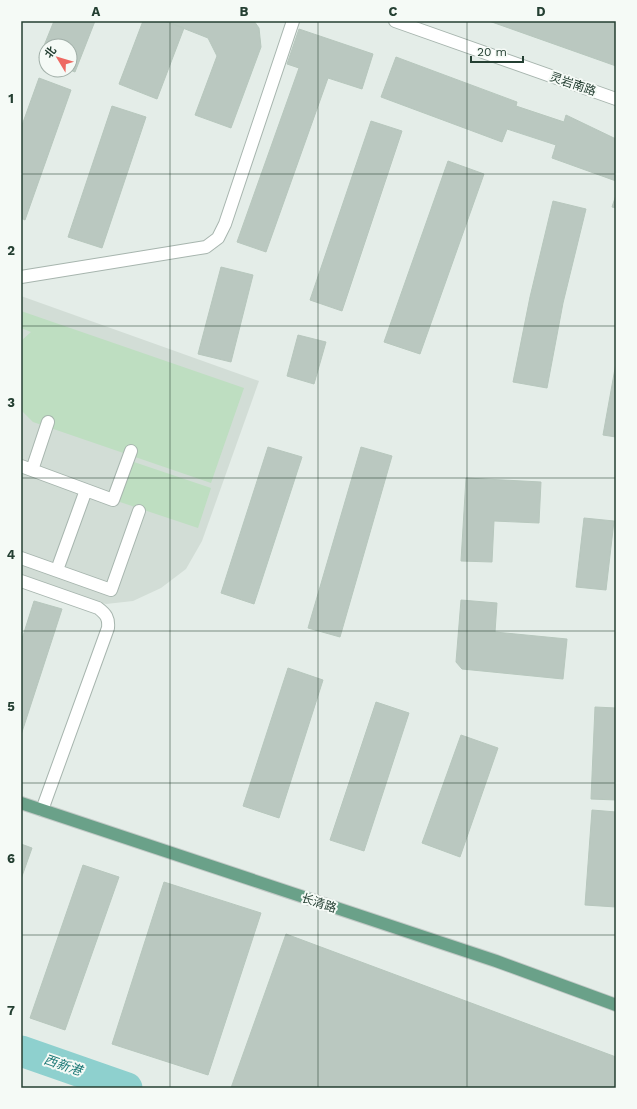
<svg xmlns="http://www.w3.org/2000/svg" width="637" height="1109" font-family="'Work Sans','Noto Sans SC',sans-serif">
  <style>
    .built { fill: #d2ddd6 }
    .green { fill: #bedec1 }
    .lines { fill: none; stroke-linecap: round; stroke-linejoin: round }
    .river { stroke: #8ed0ce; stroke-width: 31 }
    .building { fill: #bac8c0; stroke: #b7c7bd }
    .minor-casing { stroke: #a7b5ae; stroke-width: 14 }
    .major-casing { stroke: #c2c9c6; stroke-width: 14 }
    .minor { stroke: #fff; stroke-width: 12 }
    .major { stroke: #6aa189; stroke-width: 12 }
    .grid { fill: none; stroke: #243f32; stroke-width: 1; stroke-opacity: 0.55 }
    .labels { text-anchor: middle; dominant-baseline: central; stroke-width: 4; stroke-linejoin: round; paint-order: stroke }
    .street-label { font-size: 12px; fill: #243f32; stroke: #f5faf6 }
    .water-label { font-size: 13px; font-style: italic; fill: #1f7a78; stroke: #f5faf6 }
    .neatline { fill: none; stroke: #243f32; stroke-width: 1.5 }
    .grid-label { font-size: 13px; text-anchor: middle; font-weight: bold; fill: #243f32 }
  </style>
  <rect width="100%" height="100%" fill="#e4ede8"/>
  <path class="built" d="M21 296 259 381 202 541 186 569 161 588 133 601 106 604 74 596 21 577Z"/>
  <path class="green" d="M21 311 244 388 211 483 33 422 21 410V341L31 332 21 328Z
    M131 461 211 488 198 528 117 501Z"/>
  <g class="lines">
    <path class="river" d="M21 1051 127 1088"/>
  </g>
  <path class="building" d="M54 21H95L75 72 70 70V46H46V61L39 58Z
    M143 21H165L184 28 157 99 119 84Z
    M165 21H254L259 28 261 47 231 128 195 115 217 56 208 38Z
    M489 21H616V66Z
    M299 29 373 54 362 89 328 78 266 252 237 242 299 68 287 64Z
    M396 57 517 102 516 106 564 122 566 115 616 139V181L552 158 556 145 507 129 502 142 381 97Z
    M39 78 71 90 25 220 21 218V128Z
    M112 106 146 117 102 248 68 237Z
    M371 121 402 131 342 311 310 300Z
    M448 161 484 174 420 354 384 342Z
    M616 195V208L612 207Z
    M553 201 586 209 563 303 547 388 513 382 530 297Z
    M221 267 253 275 231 362 198 354Z
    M298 335 326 342 314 384 287 376Z
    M616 363V437L603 435Z
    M268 447 302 457 254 604 221 593Z
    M361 447 392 456 340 637 308 628Z
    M466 478 541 482 539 523 494 521 492 562 461 561Z
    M584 518 614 521 606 590 576 587Z
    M461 600 497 603 495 632 567 639 563 679 462 669 456 662Z
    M34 601 62 609 21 735V642Z
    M288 668 323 680 279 818 243 806Z
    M376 702 409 713 364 851 330 840Z
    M595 707 616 708V800L591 799Z
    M461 735 498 748 460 857 422 843Z
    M592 810 616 812V907L585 905Z
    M21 844 32 848 21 879Z
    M83 865 119 877 65 1030 30 1018Z
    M164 882 261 913 208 1075 112 1044Z
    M286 934 616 1057V1088H231Z"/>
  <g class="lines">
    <defs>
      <path id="minor" d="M395 21 616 99
        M21 277 206 247 218 238 225 224 293 21
        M21 466 113 500 131 451
        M32 470 48 422
        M21 558 111 590 139 511
        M57 570 86 490
        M21 581 98 608C106 614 109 618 108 628L42 810"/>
      <path id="major" d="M21 803 496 961 616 1005"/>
    </defs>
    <use href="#minor" class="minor-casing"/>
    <use href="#major" class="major-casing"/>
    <use href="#minor" class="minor"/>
    <use href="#major" class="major"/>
  </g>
  <path class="grid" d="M170 21V1088M318 21V1088M467 21V1088M21 174H616M21 326H616M21 478H616M21 631H616M21 783H616M21 935H616"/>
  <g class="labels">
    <g class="street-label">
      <text transform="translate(573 84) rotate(19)">灵岩南路</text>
      <text transform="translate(319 903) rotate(18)">长清路</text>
    </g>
    <g class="water-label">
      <text transform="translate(63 1065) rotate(19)">西新港</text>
    </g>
  </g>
  <rect width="637" height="1109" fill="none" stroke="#f5faf6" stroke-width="44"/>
  <g transform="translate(58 58) rotate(308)"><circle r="19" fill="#f5faf6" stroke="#a1afa8"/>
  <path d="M0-3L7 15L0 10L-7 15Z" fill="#ee6962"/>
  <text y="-6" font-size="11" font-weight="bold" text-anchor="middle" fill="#243f32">北</text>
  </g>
  <path d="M471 56v6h52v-6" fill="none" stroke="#243f32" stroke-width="2"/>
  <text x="477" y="56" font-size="12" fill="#243f32" stroke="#f5faf6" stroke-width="3" paint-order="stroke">20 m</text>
  <rect x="22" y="22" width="593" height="1065" class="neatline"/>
  <g class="grid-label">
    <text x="96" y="16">A</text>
    <text x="244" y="16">B</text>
    <text x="393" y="16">C</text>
    <text x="541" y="16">D</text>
    <text x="11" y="103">1</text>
    <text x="11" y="255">2</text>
    <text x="11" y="407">3</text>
    <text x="11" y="559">4</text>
    <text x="11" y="711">5</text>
    <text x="11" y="863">6</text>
    <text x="11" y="1015">7</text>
  </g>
</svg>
